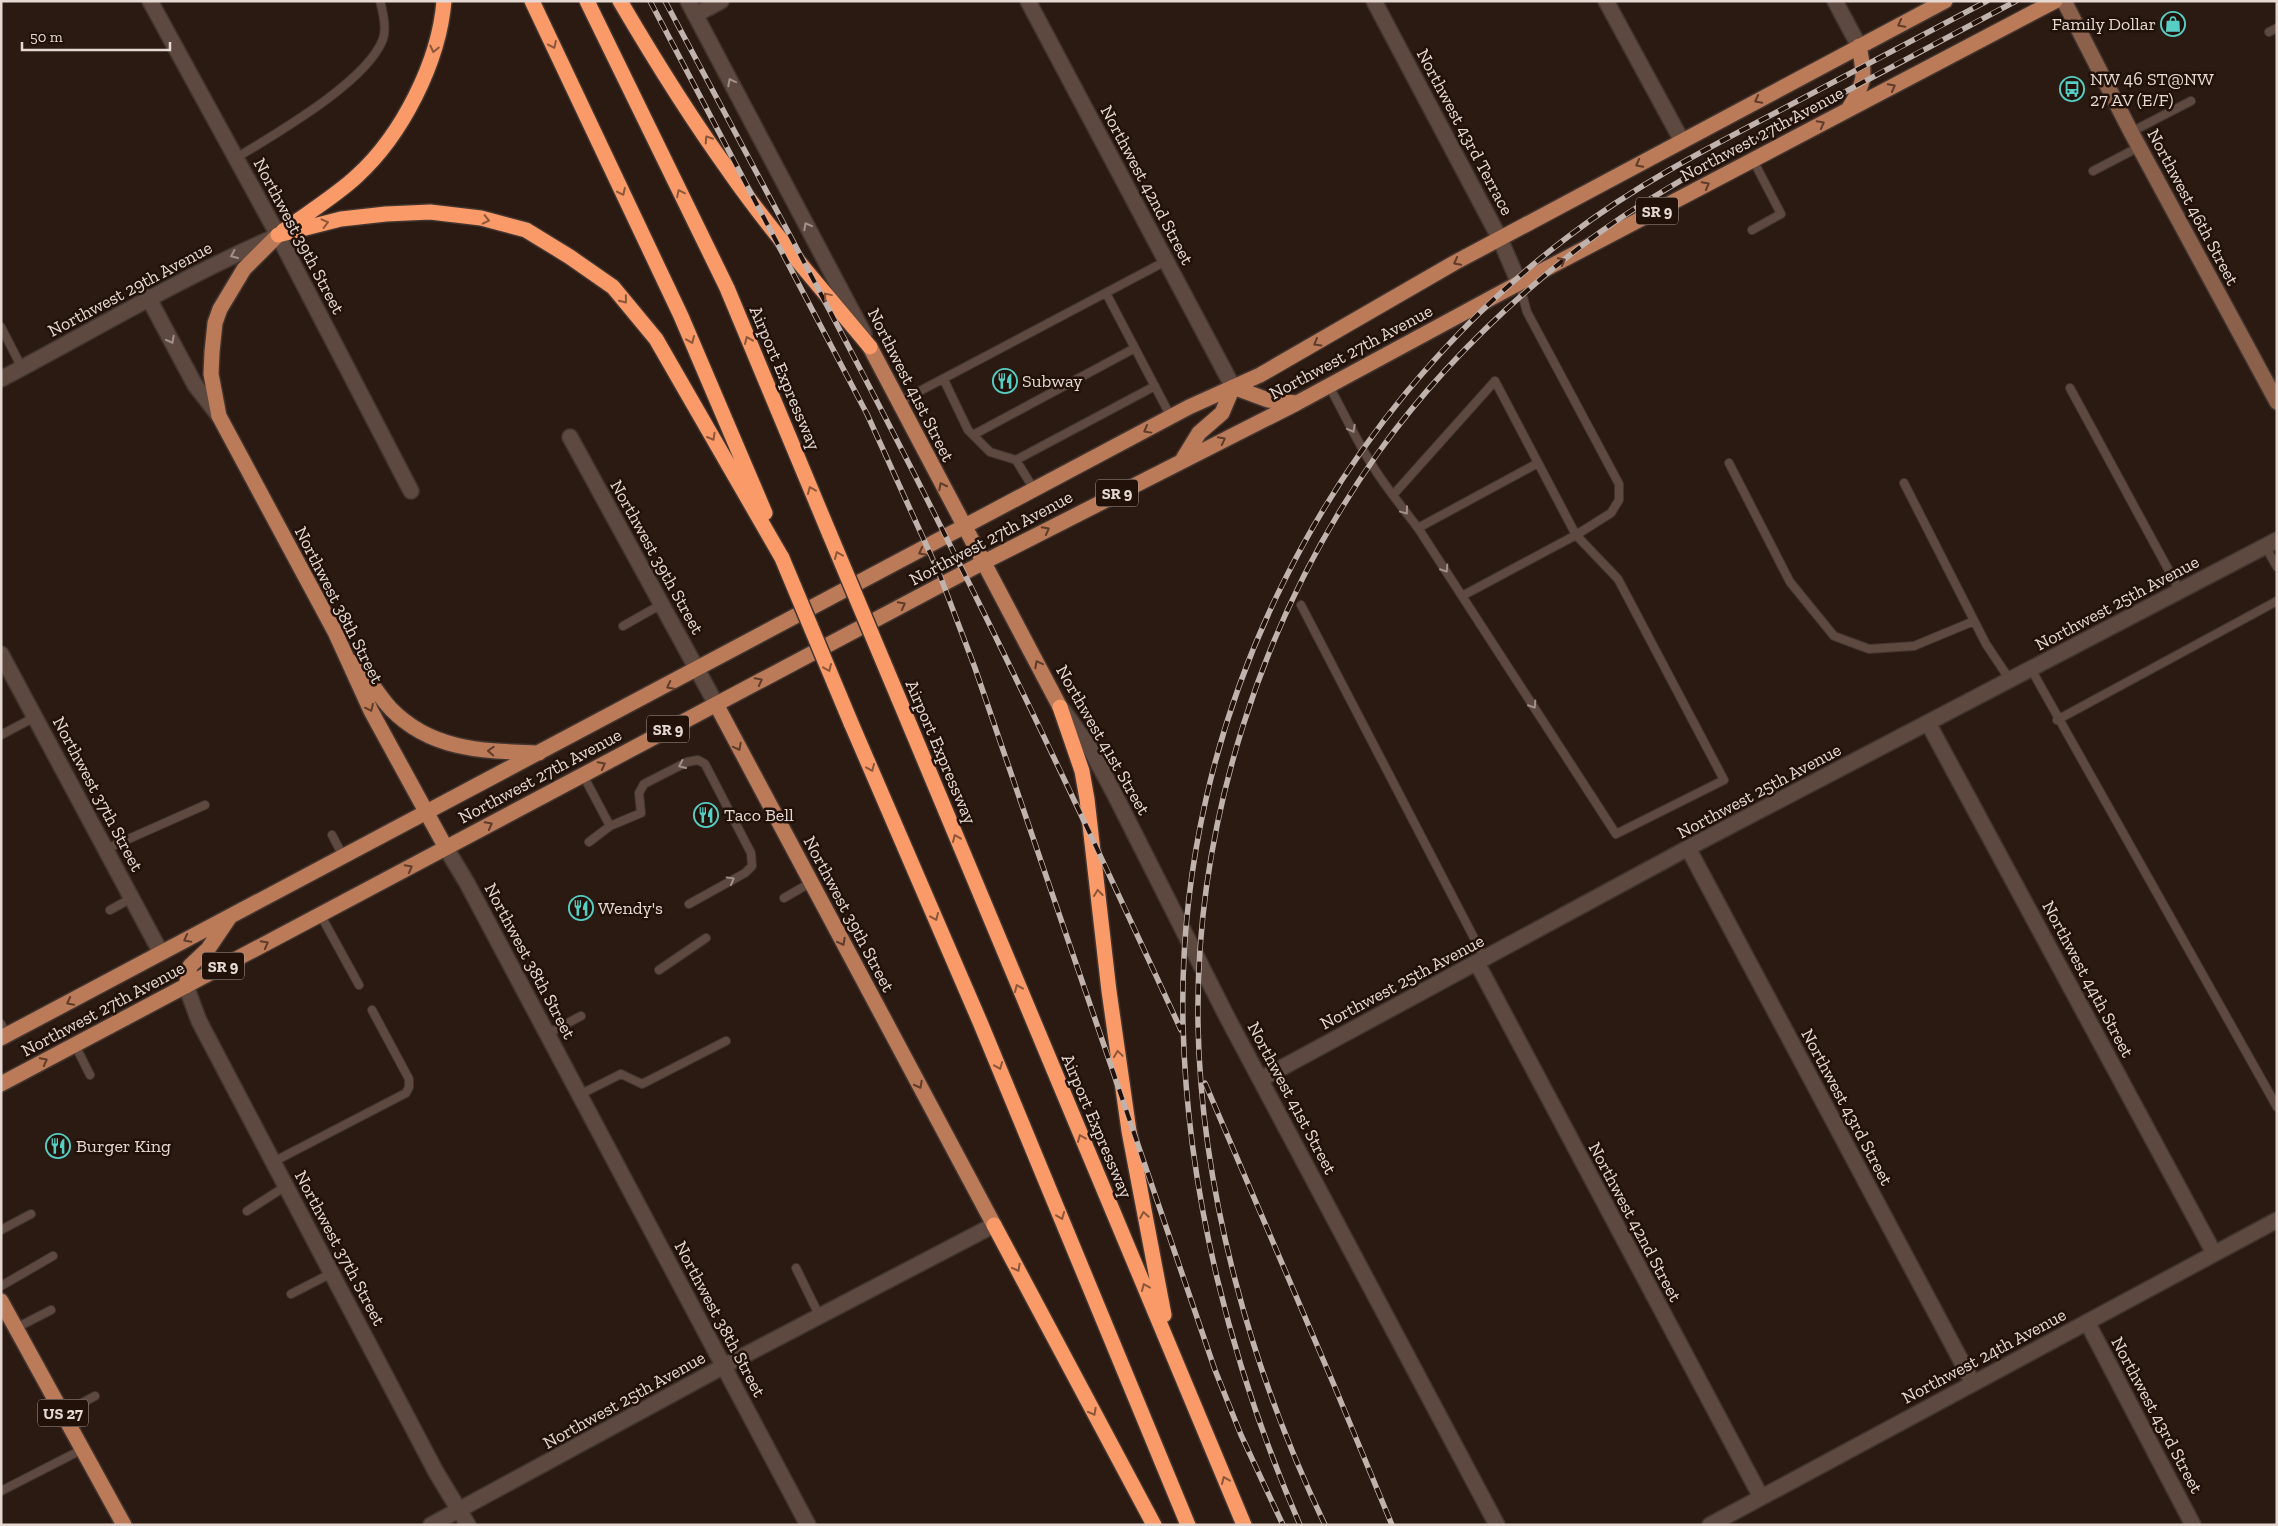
<svg xmlns="http://www.w3.org/2000/svg" width="2278" height="1526" font-family="'Zilla Slab',serif">
  <style>
    .lines { fill: none; stroke-linecap: round; stroke-linejoin: round }
    .lane-casing { stroke: #41342f; stroke-width: 10 }
    .street-casing { stroke: #41342f; stroke-width: 18 }
    .secondary-casing { stroke: #41342f; stroke-width: 18 }
    .primary-casing { stroke: #41342f; stroke-width: 18 }
    .highway-casing { stroke: #41342f; stroke-width: 18 }
    .lane { stroke: #5d493f; stroke-width: 8 }
    .street { stroke: #5d493f; stroke-width: 15 }
    .secondary { stroke: #8c614b; stroke-width: 15 }
    .primary { stroke: #bb7a58; stroke-width: 15 }
    .highway { stroke: #f99a68; stroke-width: 15 }
    .rail-casing { stroke: #c0b2ad; stroke-width: 5.5 }
    .rail { stroke: #211109; stroke-width: 4; stroke-dasharray: 11; stroke-linecap: butt }
    .highway-bridge-casing { stroke: #41342f; stroke-width: 18; stroke-linecap: butt }
    .highway-bridge { stroke: #f99a68; stroke-width: 15 }
    .oneway { stroke: #5f3b29 }
    .oneway2 { stroke: #8d5638 }
    .oneway3 { stroke: #a2918a }
    .labels { text-anchor: middle; dominant-baseline: central; stroke-width: 5; stroke-linejoin: round; paint-order: stroke }
    .shield { fill: #211109; stroke: #ab9d97; stroke-width: 1 }
    .shield-label { font-size: 16px; font-weight: bold; fill: #e6d9d4 }
    .poi-label { font-size: 18px; fill: #e6d9d4; stroke: #211109; text-anchor: start }
    .street-label { font-size: 18px; fill: #e6d9d4; stroke: #211109 }
  </style>
  <rect width="100%" height="100%" fill="#2b1a12"/>
  <g class="lines">
    <defs>
      <path id="lane" d="M2269 32 2277 28
        M2131 132 2191 101
        M236 158C275 134 367 82 383 39 387 28 383 12 380 1
        M2093 171 2139 147
        M1752 230 1781 214 1753 160
        M1106 293 1171 417
        M1 327 22 368
        M944 380 968 430 990 452 1016 460 1035 491
        M1329 386C1344 413 1357 442 1374 468 1387 489 1403 508 1418 528L1616 834 1724 780 1618 579 1576 535 1495 381 1393 495
        M2070 388 2180 591
        M899 402 1166 261
        M973 435 1135 348
        M1016 460 1155 386
        M1729 463 1790 582 1834 636 1869 649 1914 646 1974 621
        M1904 483 1986 644 2010 680
        M1418 528 1538 463
        M2265 546 2277 567
        M1462 596 1576 535 1611 513 1619 500V484L1527 312 1519 283
        M1301 605 1485 959
        M623 626 662 604
        M2031 669 2277 1107
        M2057 720 2277 601
        M1 735 35 717
        M583 775 610 826 589 842
        M610 826 641 813 639 793 644 784 687 762 698 760 705 764 751 853 752 866 745 873 689 904
        M332 835 343 856
        M106 849 205 805
        M784 898 810 883
        M110 910 132 898
        M320 914 359 985
        M659 970 706 938
        M1 1024 7 1035
        M547 1034 581 1016
        M75 1045 90 1075
        M579 1095 621 1074 642 1084 726 1041
        M273 1162 406 1093 409 1087V1079L372 1010
        M247 1211 286 1186
        M1 1230 31 1214
        M796 1268 820 1317
        M1 1286 53 1256
        M291 1294 332 1273
        M16 1328 51 1310
        M63 1413 95 1396
        M1 1491 83 1449"/>
      <path id="street" d="M150 1 278 235 411 491
        M688 1 864 334
        M1028 1 1233 387
        M1374 1 1500 239 1519 283
        M1606 1 1682 141
        M1835 1 1859 46
        M695 15 721 1
        M148 297 195 385 219 416
        M1 379C94 330 180 278 277 236
        M570 437 716 704
        M1 654 161 953
        M1063 710 1090 748 1115 795 1227 1017 1497 1525
        M1928 723 2214 1253
        M446 848 467 883 808 1525
        M1688 848 1973 1383
        M1477 963 1761 1497
        M186 986 199 1021 436 1472 468 1525
        M1261 1079 1688 848 2277 540
        M2087 1322 2193 1525
        M431 1525 724 1366 994 1225
        M1710 1525 2277 1220"/>
      <path id="secondary" d="M2064 1 2131 132 2277 402"/>
      <path id="primary" d="M1849 108C1866 81 1865 77 1859 46
        M278 235 244 269 220 309 215 323 212 352 211 374 219 416 335 632 371 711 446 848
        M870 347C933 467 997 587 1060 707
        M1183 459 1199 433 1222 413 1233 387 1268 400 1297 403
        M357 662C368 678 378 695 391 709 432 751 484 751 539 753
        M716 704 994 1225
        M186 986 190 966 208 949 229 918
        M1 1038C398 829 795 620 1189 407L1260 375 1454 263 1945 1
        M1 1084 984 562 1297 403 1519 283 2055 1
        M1 1301 124 1525"/>
      <path id="highway" d="M532 1 681 316 765 513
        M587 1 727 288 830 535
        M620 1C654 59 690 117 729 171 772 233 822 289 870 347
        M283 231C306 214 337 195 357 176 402 135 439 62 444 1
        M278 235 341 219 386 214 430 212 481 218 526 230 570 257 613 287 656 339 782 558
        M898 697 1244 1525
        M1060 707 1082 771 1087 799 1109 991 1129 1131 1164 1315
        M851 723 980 1022 1188 1525
        M994 1225 1154 1525"/>
    </defs>
    <use href="#lane" class="lane-casing"/>
    <use href="#street" class="street-casing"/>
    <use href="#secondary" class="secondary-casing"/>
    <use href="#primary" class="primary-casing"/>
    <use href="#highway" class="highway-casing"/>
    <use href="#lane" class="lane"/>
    <use href="#street" class="street"/>
    <use href="#secondary" class="secondary"/>
    <use href="#primary" class="primary"/>
    <use href="#highway" class="highway"/>
    <defs>
      <path id="rail" d="M650 1 867 414 939 573 975 668 1215 1370 1241 1435 1283 1525
        M665 1C763 185 862 368 955 555 1034 712 1108 871 1181 1030
        M1205 1083 1334 1385 1392 1525
        M1300 1525C1232 1368 1187 1195 1183 1024 1176 718 1327 419 1569 236 1633 187 1704 150 1775 113 1845 76 1916 39 1987 1
        M1325 1525C1252 1372 1201 1193 1198 1024 1195 824 1262 616 1378 453 1434 375 1504 306 1580 247 1646 196 1721 158 1794 119 1868 79 1942 40 2016 1"/>
    </defs>
    <use href="#rail" class="rail-casing"/>
    <use href="#rail" class="rail"/>
    <defs>
      <path id="highway-bridge" d="M830 535 898 697
        M782 558 851 723"/>
    </defs>
    <use href="#highway-bridge" class="highway-bridge-casing"/>
    <use href="#highway-bridge" class="highway-bridge"/>
  </g>
  <defs><path id="oneway-chevron" d="M-2-3.5L2.5 0L-2 3.5" fill="none" stroke-width="1.6" stroke-linecap="round" stroke-linejoin="round" transform="scale(1.25)"/></defs>
  <g class="oneway">
    <use href="#oneway-chevron" transform="translate(1901 24) rotate(152)"/>
    <use href="#oneway-chevron" transform="translate(1892 87) rotate(-28)"/>
    <use href="#oneway-chevron" transform="translate(1758 100) rotate(152)"/>
    <use href="#oneway-chevron" transform="translate(1821 124) rotate(-28)"/>
    <use href="#oneway-chevron" transform="translate(1639 164) rotate(152)"/>
    <use href="#oneway-chevron" transform="translate(1706 185) rotate(-28)"/>
    <use href="#oneway-chevron" transform="translate(1562 261) rotate(-28)"/>
    <use href="#oneway-chevron" transform="translate(1457 262) rotate(152)"/>
    <use href="#oneway-chevron" transform="translate(1317 343) rotate(150)"/>
    <use href="#oneway-chevron" transform="translate(1147 430) rotate(151)"/>
    <use href="#oneway-chevron" transform="translate(1222 440) rotate(-27)"/>
    <use href="#oneway-chevron" transform="translate(942 486) rotate(-117)"/>
    <use href="#oneway-chevron" transform="translate(1046 530) rotate(-28)"/>
    <use href="#oneway-chevron" transform="translate(922 552) rotate(152)"/>
    <use href="#oneway-chevron" transform="translate(902 605) rotate(-28)"/>
    <use href="#oneway-chevron" transform="translate(1038 664) rotate(-118)"/>
    <use href="#oneway-chevron" transform="translate(759 681) rotate(-28)"/>
    <use href="#oneway-chevron" transform="translate(670 686) rotate(153)"/>
    <use href="#oneway-chevron" transform="translate(370 708) rotate(64)"/>
    <use href="#oneway-chevron" transform="translate(738 747) rotate(62)"/>
    <use href="#oneway-chevron" transform="translate(491 751) rotate(-177)"/>
    <use href="#oneway-chevron" transform="translate(602 765) rotate(-28)"/>
    <use href="#oneway-chevron" transform="translate(489 825) rotate(-28)"/>
    <use href="#oneway-chevron" transform="translate(409 868) rotate(-28)"/>
    <use href="#oneway-chevron" transform="translate(187 939) rotate(152)"/>
    <use href="#oneway-chevron" transform="translate(842 942) rotate(62)"/>
    <use href="#oneway-chevron" transform="translate(265 944) rotate(-28)"/>
    <use href="#oneway-chevron" transform="translate(70 1002) rotate(152)"/>
    <use href="#oneway-chevron" transform="translate(44 1061) rotate(-28)"/>
    <use href="#oneway-chevron" transform="translate(919 1085) rotate(62)"/>
  </g>
  <g class="oneway2">
    <use href="#oneway-chevron" transform="translate(553 45) rotate(65)"/>
    <use href="#oneway-chevron" transform="translate(434 49) rotate(103)"/>
    <use href="#oneway-chevron" transform="translate(708 139) rotate(-123)"/>
    <use href="#oneway-chevron" transform="translate(622 192) rotate(65)"/>
    <use href="#oneway-chevron" transform="translate(680 193) rotate(-116)"/>
    <use href="#oneway-chevron" transform="translate(486 220) rotate(13)"/>
    <use href="#oneway-chevron" transform="translate(325 223) rotate(-14)"/>
    <use href="#oneway-chevron" transform="translate(827 296) rotate(-130)"/>
    <use href="#oneway-chevron" transform="translate(624 300) rotate(51)"/>
    <use href="#oneway-chevron" transform="translate(691 340) rotate(67)"/>
    <use href="#oneway-chevron" transform="translate(748 340) rotate(-113)"/>
    <use href="#oneway-chevron" transform="translate(712 437) rotate(60)"/>
    <use href="#oneway-chevron" transform="translate(811 490) rotate(-113)"/>
    <use href="#oneway-chevron" transform="translate(838 555) rotate(-113)"/>
    <use href="#oneway-chevron" transform="translate(828 668) rotate(67)"/>
    <use href="#oneway-chevron" transform="translate(871 768) rotate(67)"/>
    <use href="#oneway-chevron" transform="translate(956 838) rotate(-113)"/>
    <use href="#oneway-chevron" transform="translate(1098 893) rotate(-97)"/>
    <use href="#oneway-chevron" transform="translate(935 917) rotate(67)"/>
    <use href="#oneway-chevron" transform="translate(1018 988) rotate(-113)"/>
    <use href="#oneway-chevron" transform="translate(1118 1054) rotate(-98)"/>
    <use href="#oneway-chevron" transform="translate(999 1066) rotate(68)"/>
    <use href="#oneway-chevron" transform="translate(1081 1138) rotate(-113)"/>
    <use href="#oneway-chevron" transform="translate(1144 1215) rotate(-100)"/>
    <use href="#oneway-chevron" transform="translate(1061 1216) rotate(68)"/>
    <use href="#oneway-chevron" transform="translate(1017 1268) rotate(62)"/>
    <use href="#oneway-chevron" transform="translate(1145 1287) rotate(-113)"/>
    <use href="#oneway-chevron" transform="translate(1093 1412) rotate(62)"/>
    <use href="#oneway-chevron" transform="translate(1225 1480) rotate(-113)"/>
  </g>
  <g class="oneway3">
    <use href="#oneway-chevron" transform="translate(731 82) rotate(-118)"/>
    <use href="#oneway-chevron" transform="translate(807 226) rotate(-118)"/>
    <use href="#oneway-chevron" transform="translate(234 255) rotate(156)"/>
    <use href="#oneway-chevron" transform="translate(171 340) rotate(62)"/>
    <use href="#oneway-chevron" transform="translate(1352 429) rotate(62)"/>
    <use href="#oneway-chevron" transform="translate(1405 511) rotate(53)"/>
    <use href="#oneway-chevron" transform="translate(1445 569) rotate(57)"/>
    <use href="#oneway-chevron" transform="translate(1533 705) rotate(57)"/>
    <use href="#oneway-chevron" transform="translate(682 765) rotate(156)"/>
    <use href="#oneway-chevron" transform="translate(731 880) rotate(-29)"/>
  </g>
  <defs>
    <symbol id="shop-ring" viewBox="-11 -11 22 22"><circle r="9.5" fill="#211109" stroke="#56cec4" stroke-width="1.5"/><path d="M-5-2.5h2.3a2.7 3.5 0 0 1 5.4 0H5L5.5 6h-11ZM-1.5-2.5h3a1.5 2.3 0 0 0-3 0Z" fill="#56cec4"/></symbol>
    <symbol id="bus-ring" viewBox="-11 -11 22 22"><circle r="9.5" fill="#211109" stroke="#56cec4" stroke-width="1.5"/><path d="M-5-6H5V4H4V6H2V4H-2V6H-4V4H-5ZM-3.5-4V0h7V-4ZM-3.5 1.2v1.5H-2V1.2ZM2 1.2v1.5H3.5V1.2Z" fill="#56cec4"/></symbol>
    <symbol id="restaurant-ring" viewBox="-11 -11 22 22"><circle r="9.5" fill="#211109" stroke="#56cec4" stroke-width="1.5"/><path d="M-5-6h1v4h1v-4h1v4h1v-4h1v5L-1.5 .5V6h-2V.5L-5-1ZM5-6V6H3V1.5H1.5Q1.5-4 5-6Z" fill="#56cec4"/></symbol>
  </defs>
  <g fill-rule="evenodd">
    <use href="#shop-ring" x="2159" y="10" width="28" height="28"/>
    <use href="#bus-ring" x="2058" y="75" width="28" height="28"/>
    <use href="#restaurant-ring" x="991" y="367" width="28" height="28"/>
    <use href="#restaurant-ring" x="692" y="801" width="28" height="28"/>
    <use href="#restaurant-ring" x="567" y="894" width="28" height="28"/>
    <use href="#restaurant-ring" x="44" y="1132" width="28" height="28"/>
  </g>
  <g class="labels">
    <g class="shield">
      <rect x="1636" y="197.5" width="42" height="27" rx="4"/>
      <rect x="1096" y="479.5" width="42" height="27" rx="4"/>
      <rect x="647" y="715.5" width="42" height="27" rx="4"/>
      <rect x="202" y="952.5" width="42" height="27" rx="4"/>
      <rect x="38" y="1399.5" width="50" height="27" rx="4"/>
    </g>
    <g class="shield-label">
      <text x="1657" y="211">SR 9</text>
      <text x="1117" y="493">SR 9</text>
      <text x="668" y="729">SR 9</text>
      <text x="223" y="966">SR 9</text>
      <text x="63" y="1413">US 27</text>
    </g>
    <g class="poi-label">
      <text x="2156" y="24" text-anchor="end">Family Dollar</text>
      <text x="2090" y="79">NW 46 ST@NW<tspan x="2090" dy="21">27 AV (E/F)</tspan></text>
      <text x="1022" y="381">Subway</text>
      <text x="724" y="815">Taco Bell</text>
      <text x="598" y="908">Wendy's</text>
      <text x="76" y="1146">Burger King</text>
    </g>
    <g class="street-label">
      <text transform="translate(1465 132) rotate(62)">Northwest 43rd Terrace</text>
      <text transform="translate(1762 134) rotate(-28)">Northwest 27th Avenue</text>
      <text transform="translate(1147 185) rotate(62)">Northwest 42nd Street</text>
      <text transform="translate(2193 207) rotate(62)">Northwest 46th Street</text>
      <text transform="translate(299 236) rotate(62)">Northwest 39th Street</text>
      <text transform="translate(130 289) rotate(-28)">Northwest 29th Avenue</text>
      <text transform="translate(1351 352) rotate(-28)">Northwest 27th Avenue</text>
      <text transform="translate(785 378) rotate(67)">Airport Expressway</text>
      <text transform="translate(911 385) rotate(63)">Northwest 41st Street</text>
      <text transform="translate(991 538) rotate(-28)">Northwest 27th Avenue</text>
      <text transform="translate(657 557) rotate(61)">Northwest 39th Street</text>
      <text transform="translate(2117 603) rotate(-28)">Northwest 25th Avenue</text>
      <text transform="translate(339 605) rotate(63)">Northwest 38th Street</text>
      <text transform="translate(1103 740) rotate(60)">Northwest 41st Street</text>
      <text transform="translate(941 752) rotate(67)">Airport Expressway</text>
      <text transform="translate(540 776) rotate(-28)">Northwest 27th Avenue</text>
      <text transform="translate(1759 791) rotate(-28)">Northwest 25th Avenue</text>
      <text transform="translate(98 794) rotate(62)">Northwest 37th Street</text>
      <text transform="translate(849 914) rotate(62)">Northwest 39th Street</text>
      <text transform="translate(530 961) rotate(62)">Northwest 38th Street</text>
      <text transform="translate(2088 979) rotate(62)">Northwest 44th Street</text>
      <text transform="translate(1402 982) rotate(-28)">Northwest 25th Avenue</text>
      <text transform="translate(103 1009) rotate(-28)">Northwest 27th Avenue</text>
      <text transform="translate(1292 1098) rotate(62)">Northwest 41st Street</text>
      <text transform="translate(1847 1107) rotate(62)">Northwest 43rd Street</text>
      <text transform="translate(1097 1126) rotate(67)">Airport Expressway</text>
      <text transform="translate(1635 1222) rotate(62)">Northwest 42nd Street</text>
      <text transform="translate(340 1248) rotate(62)">Northwest 37th Street</text>
      <text transform="translate(720 1319) rotate(62)">Northwest 38th Street</text>
      <text transform="translate(1984 1356) rotate(-28)">Northwest 24th Avenue</text>
      <text transform="translate(624 1400) rotate(-29)">Northwest 25th Avenue</text>
      <text transform="translate(2157 1415) rotate(62)">Northwest 43rd Street</text>
    </g>
  </g>
  <rect width="2278" height="1526" fill="none" stroke="#e6d9d4" stroke-width="5"/>
  <path d="M22 42v8h148v-8" fill="none" stroke="#e6d9d4" stroke-width="2.5"/>
  <text x="30" y="42" font-size="15" fill="#e6d9d4" stroke="#211109" stroke-width="4" paint-order="stroke">50 m</text>
</svg>
